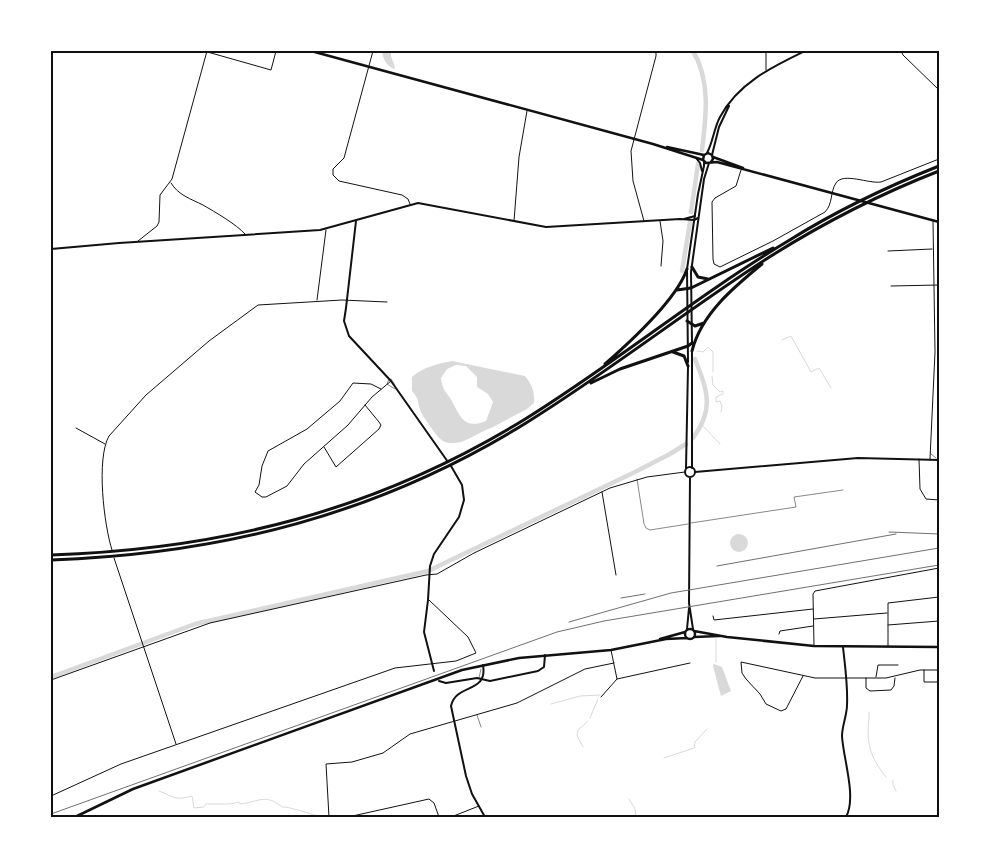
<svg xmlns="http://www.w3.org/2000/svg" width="990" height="868" font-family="'Public Sans',sans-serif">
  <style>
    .water { fill: #d9d9d9; fill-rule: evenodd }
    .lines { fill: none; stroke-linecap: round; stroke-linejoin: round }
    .stream { stroke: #d9d9d9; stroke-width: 1 }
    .river { stroke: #d9d9d9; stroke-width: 4.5 }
    .service { stroke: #111; stroke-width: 0.5 }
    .minor { stroke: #111; stroke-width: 1 }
    .tertiary { stroke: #111; stroke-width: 2 }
    .secondary { stroke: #111; stroke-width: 2 }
    .primary { stroke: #111; stroke-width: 2.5 }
    .motorway { stroke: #111; stroke-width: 3 }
    .rail { stroke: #707070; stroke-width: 1 }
    .neatline { fill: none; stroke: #111; stroke-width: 2 }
  </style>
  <rect width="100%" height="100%" fill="#fff"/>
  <path class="water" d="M382 51H391V56L395 67 394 69C386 65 383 59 382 51Z
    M452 361 525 376C532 384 535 393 534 403L527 409 491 428C484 430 472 438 461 442 443 446 439 439 430 426 427 421 423 417 421 412 417 402 420 400 412 391V377C423 367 437 364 452 361ZM456 365 466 366 477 377V387L488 394 493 402 486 421C466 429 461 419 453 403 447 391 443 393 441 378L447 369Z
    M730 543a9 9 0 1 1 18 0a9 9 0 1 1-18 0Z
    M714 664 722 667 731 691 721 696 713 666Z"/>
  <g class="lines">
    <path class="stream" d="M782 340 791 336 811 372 819 368 831 388
      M697 351 703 352 708 347 713 352V372
      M712 376 713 385 720 392 723 391V394L716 397V402L720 401 722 407 721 412
      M702 425 720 444
      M716 662V639
      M551 704 580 696 600 695
      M869 717V712
      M590 718 598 699
      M869 718C866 743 870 757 886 777
      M583 747 577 736 578 730 588 721
      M664 758 694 748 695 742 707 729
      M893 780V785L896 791
      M159 791C175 797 174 801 192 796L194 808 204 807 206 804H230L239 802 240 804C259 802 265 793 282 807 287 806 314 815 321 817
      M629 799 635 809 636 817"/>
    <path class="river" d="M693 51C711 81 706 118 702 150
      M691 212 698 164
      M682 271 690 222
      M693 438C715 409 707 390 695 359
      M51 677 195 624 428 571 633 473 670 454 686 444"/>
    <path class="service" d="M389 379 387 384 395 389
      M391 379 395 385
      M931 454 936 458
      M637 479 644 524 646 528 650 530 688 524
      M691 523 796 507 794 497 843 490
      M479 678 481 669
      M477 715 481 727"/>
    <path class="minor" d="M204 51 271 70 276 51
      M373 51 344 158 333 169V175L339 181 402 195 408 199 410 204
      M766 51V70
      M901 51 903 55 939 90
      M741 170 736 186 715 198 712 202 713 259 714 264 720 267 773 241 825 212C833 204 830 192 836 183 843 172 869 184 881 182L939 159
      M171 183C178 195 191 199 203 205 215 212 236 224 245 234
      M514 221 519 157 527 111
      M644 221 633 181 631 151 656 56V53L653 51
      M660 221 663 241 661 266
      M138 241 157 226 159 222 160 195 172 179 207 51
      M888 251 932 249
      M891 286 939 285
      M317 300 326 230
      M381 389 371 384 353 383 340 401 307 429 268 451 262 466 259 485 255 492 262 497H266L287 486 304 464 348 425 372 397 391 381
      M76 428 105 444
      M324 447 336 467 379 429 381 425 379 422 365 405
      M919 459 920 489 926 499 939 500
      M930 459 935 352 933 221
      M602 492 616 575
      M112 550C104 525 96 459 109 436L146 395 209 341 258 305 342 300 387 302
      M114 558 176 744
      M713 616 714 620 813 609
      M814 619 887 613
      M888 625 939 621
      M779 634 780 631 813 626
      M814 645 813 594 815 591 939 568
      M888 646V603L939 597
      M611 650 617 679 690 663
      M924 670V682H939
      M803 676 786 709 781 711 766 704 760 694 746 679 742 673 741 662 815 678H886L920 670H939
      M876 677 878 665H898
      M866 678V688L870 691 891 690 894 686 895 678
      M51 680 210 623 426 575 437 574 474 553 610 488 647 477 685 472
      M601 697 617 679
      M51 796 121 764 395 668 456 661 476 653 468 637 429 600
      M329 817 326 764 352 762 383 753 410 734 517 703 585 669 614 663
      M348 817 429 799 434 803 439 817
      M451 817 479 806"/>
    <path class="tertiary" d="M684 219 695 216
      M356 221 346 308 344 321 349 336 391 381 448 462
      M51 249 119 243 320 230 418 203 546 227 680 219 694 220 698 218
      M695 472 858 458 939 460
      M843 647C845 666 848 686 847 705 847 715 842 726 842 736 843 758 857 797 846 817
      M483 665C488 694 456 683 451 706L466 776 472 794 485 817
      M434 671 424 632 428 600 430 566 434 554 459 517 464 500 462 485 451 466
      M439 681 446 683 477 678 490 681 538 671 544 667 545 655"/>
    <path class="secondary" d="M707 153C713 142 714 128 720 117 738 83 772 67 805 51
      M712 155 719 127 729 106
      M696 158 700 163 702 171
      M692 343 691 272 704 179 709 163
      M688 362 687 269 698 194 704 166V161
      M685 472a5 5 0 1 1 10 0a5 5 0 1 1-10 0Z
      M686 468 688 367
      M692 468V350
      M690 477 689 603 693 629
      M687 629 689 608"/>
    <path class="primary" d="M311 51 653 144 703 160
      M667 147 704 155
      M713 157 743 168
      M711 162 713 159 712 155 708 153 704 155 703 160 706 163 717 162 939 222
      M685 634a5 5 0 1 1 10 0a5 5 0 1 1-10 0Z
      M694 631 727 637 814 646 939 647
      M694 637 719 636
      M660 639 685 632
      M75 817 133 789 462 670 519 658 611 650 666 639 687 638"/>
    <path class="motorway" d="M692 267 698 277 708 279
      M677 290 691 288 773 248
      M687 321 695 326 704 323
      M692 351C701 314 734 287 762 264
      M673 352 684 356 688 366
      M605 364C629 343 677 299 687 269
      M591 383 620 369 688 346 692 343
      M51 555C223 549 374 511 522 421 613 365 696 296 788 241 836 211 886 187 939 166
      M51 560C223 554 379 514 526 423 610 371 688 309 771 256 825 222 880 194 939 171"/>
    <path class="rail" d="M889 532 939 534
      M717 566 896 534
      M621 598 645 594
      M569 622 671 593 939 548
      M51 814 557 632 604 621 939 565"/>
  </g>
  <rect width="990" height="868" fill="none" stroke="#ffffff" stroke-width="105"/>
  <rect x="52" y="52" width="886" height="764" class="neatline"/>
</svg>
